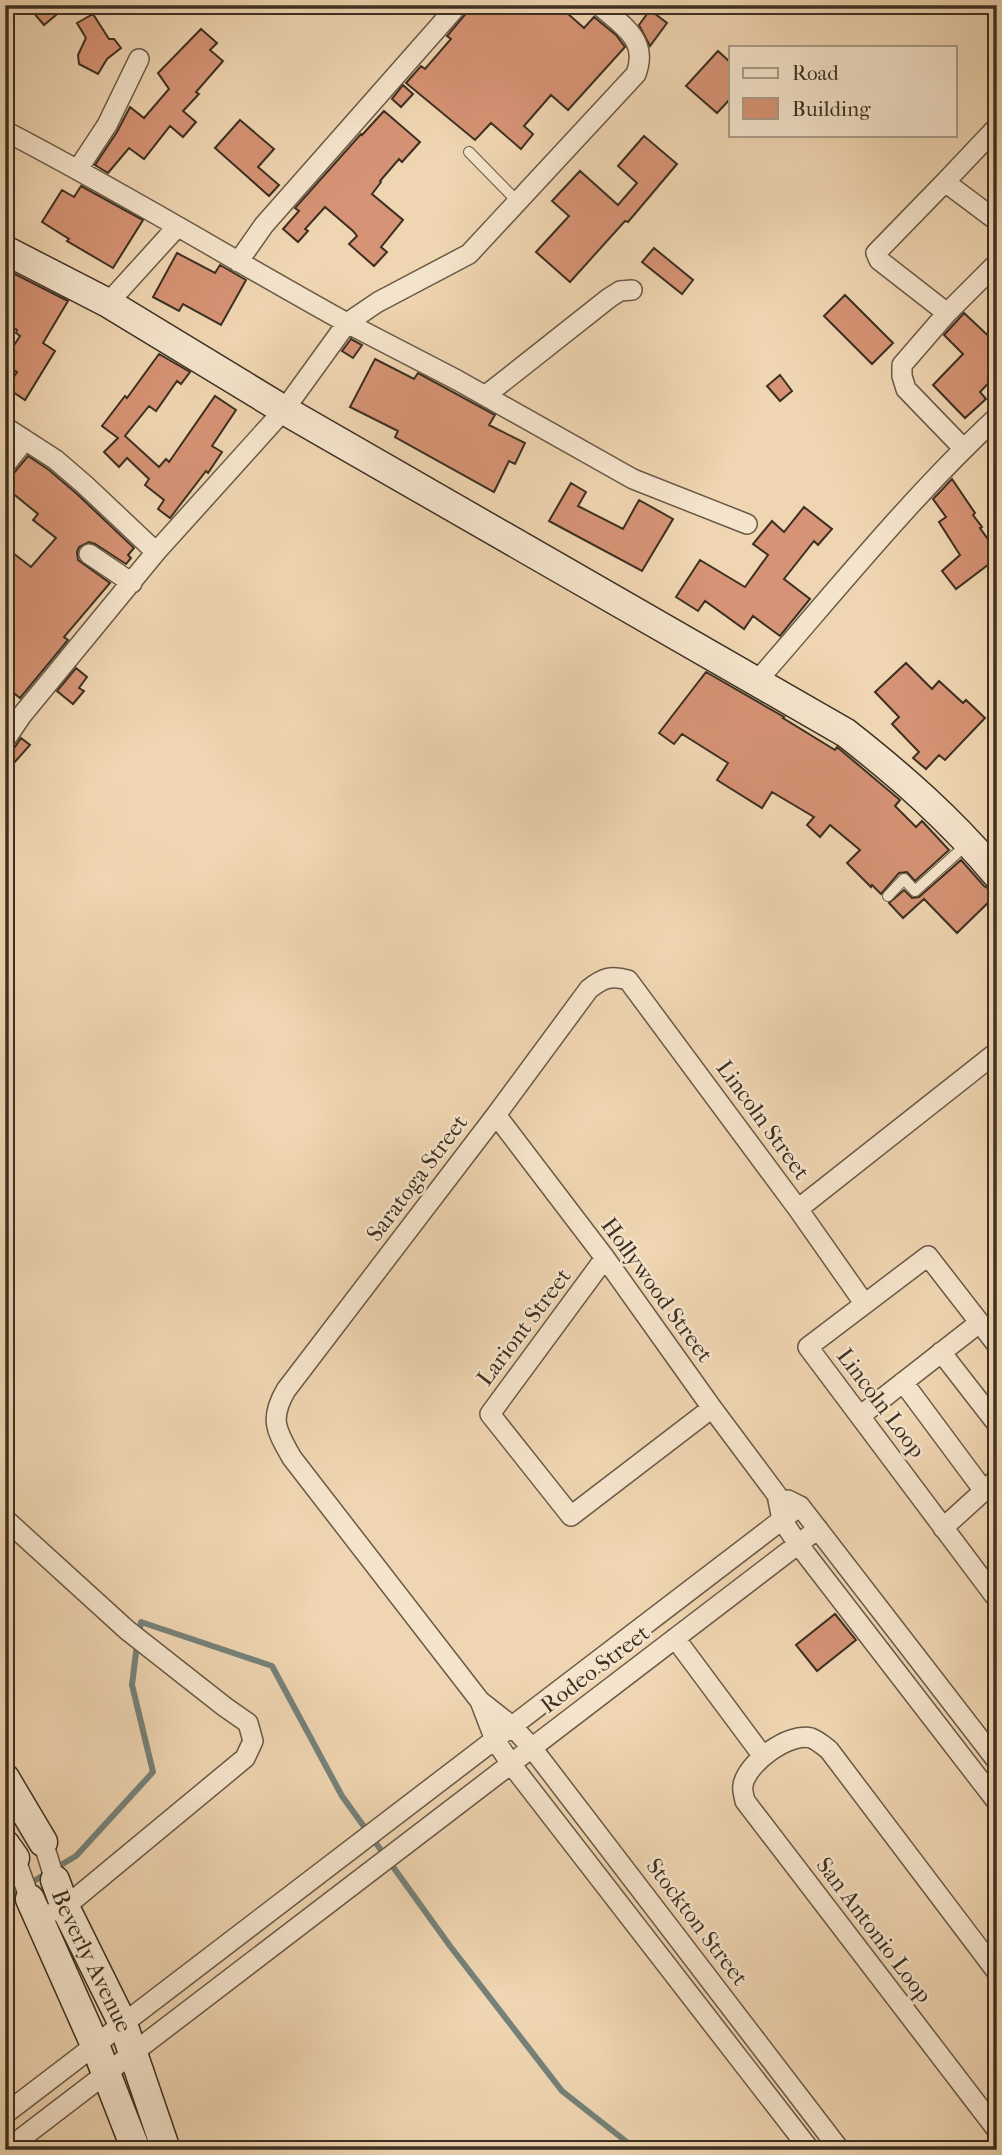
<svg xmlns="http://www.w3.org/2000/svg" width="1002" height="2155" font-family="'IM FELL French Canon',serif">
  <style>
    .lines { fill: none; stroke-linecap: round; stroke-linejoin: round }
    .stream { stroke: #758179; stroke-width: 6 }
    .building { fill: #d69375; stroke: #3c3022; stroke-width: 2 }
    .lane-casing { stroke: #695946; stroke-width: 12 }
    .street-casing { stroke: #695946; stroke-width: 22 }
    .secondary-casing { stroke: #3c3022; stroke-width: 31 }
    .lane { stroke: #f5e4cc; stroke-width: 10 }
    .street { stroke: #f5e4cc; stroke-width: 19 }
    .secondary { stroke: #f5e4cc; stroke-width: 28 }
    .labels { text-anchor: middle; dominant-baseline: central; stroke-width: 5; stroke-linejoin: round; paint-order: stroke }
    .street-label { font-size: 23px; fill: #3c3022; stroke: #f5e4cc }
  </style>
  <rect width="100%" height="100%" fill="#efd5b1"/>
  <filter id="stains"><feTurbulence type="fractalNoise" baseFrequency=".00286" numOctaves="4"/><feColorMatrix values="0 0 0 0 .2 0 0 0 0 .09 0 0 0 0 .02 0 0 0 .5 -.17"/></filter>
  <radialGradient id="worn" r=".72"><stop offset=".6" stop-color="#630" stop-opacity="0"/><stop offset="1" stop-color="#630" stop-opacity=".3"/></radialGradient>
  <g class="lines">
    <path class="stream" d="M139 1634 141 1622 272 1666 342 1796 450 1946 562 2091 637 2150
      M5 1898 76 1856 153 1772 132 1685 137 1644"/>
  </g>
  <path class="building" d="M27 5H68L44 25Z
    M473 5H558L584 28 594 17 616 35 625 47 568 110 551 95 524 126 533 134 521 149 491 123 475 140 406 83 421 66 425 69 451 39 447 36Z
    M650 10 667 23 650 46 639 25Z
    M93 14 109 39H114L121 48 107 59 98 74 79 64 78 55 86 38 77 23Z
    M201 29 217 43 210 50 223 61 196 92 199 94 183 111 196 122 183 137 170 126 144 159 129 148 108 173 95 165 117 132 130 107 144 118 169 89 158 73Z
    M718 51 731 63V98L717 113 686 86Z
    M403 85 413 94 401 107 392 99Z
    M384 111 420 142 402 162 399 159 380 181 381 182 372 194 403 220 381 247 387 252 374 266 349 244 357 236 353 231 325 207 305 229 308 231 298 242 283 229 299 211 295 208 361 134 362 135Z
    M240 120 274 149 258 167 279 185 269 196 215 148Z
    M644 136 677 164 628 222 625 221 570 282 536 252 569 216 552 201 580 171 618 205 637 183 618 166Z
    M81 186 143 220 113 268 67 241 69 239 42 222 62 190 74 197Z
    M654 248 693 280 682 294 642 262Z
    M177 253 215 273 220 265 246 280 221 325 183 304 179 311 153 297Z
    M5 269 68 301 43 343 55 351 25 400 7 388 17 372 5 364V359L20 336 16 333 17 330 5 323Z
    M845 295 893 343 872 364 824 316Z
    M964 313 997 344 990 353 997 360V374L980 392 986 399 965 418 933 385 963 354 944 335Z
    M351 339 362 345 353 358 342 351Z
    M159 354 190 372 181 384 177 381 156 411 149 406 125 436 159 467 166 459 169 462 215 396 236 410 212 446 222 452 208 473 206 471 170 518 158 509 164 500 145 485 149 479 127 458 119 467 104 452 118 438 102 426 125 396 127 398Z
    M375 359 414 379 418 373 495 415 489 425 525 443 515 464 509 461 494 492 395 437 398 431 350 407Z
    M780 375 792 391 780 401 767 386Z
    M28 456 49 470 77 494 134 548 128 555 131 558 126 564 95 544 89 542 79 547 77 552 78 560 110 583 64 637 68 640 20 698 5 686V562L13 553 31 567 56 538 33 520 38 514 5 487V477L14 473Z
    M952 479 975 513 973 515 982 527 980 528 997 552V558L956 589 942 571 960 555 939 522 946 517 933 499Z
    M571 483 586 492 578 506 623 529 639 500 673 519 642 571 549 521Z
    M804 507 832 529 818 545 814 541 784 579 810 599 780 636 753 616 744 629 705 601 698 611 676 597 700 560 745 587 768 555 753 544 772 521 784 532Z
    M906 663 932 689 939 681 963 703 966 700 985 718 945 760 939 755 926 769 913 758 919 752 892 724 899 717 875 692Z
    M76 668 87 677 79 688 84 691 73 704 57 691Z
    M706 672 784 717 783 718 835 750 837 747 900 800 895 806 916 827 922 821 949 850 915 881 907 872 899 873 881 894 872 885 871 887 847 863 860 850 830 825 820 837 807 825 814 817 772 792 762 808 717 780 728 763 682 734 674 744 659 733Z
    M21 738 30 745 5 773V752L15 747Z
    M961 860 984 886 991 890 997 891V894L957 933 924 899 903 918 889 903 904 890 912 898 919 897Z
    M835 1614 856 1640 817 1671 796 1645Z"/>
  <g class="lines">
    <defs>
      <path id="lane" d="M469 152 518 202
        M888 896 904 879 915 891 966 845"/>
      <path id="street" d="M599 5C622 25 649 40 636 74L469 254 378 302 347 323 457 380 633 479 747 524
        M5 9 9 5
        M997 127 945 182 997 221
        M5 131C121 191 233 260 347 323L284 410 156 552 22 715 5 740
        M78 169 107 125 139 59
        M945 182 876 253 879 260 947 313
        M238 262 264 225 458 5
        M108 303 177 227
        M485 396 609 298 620 291 632 290
        M5 427 56 460 85 485 156 552
        M963 448 906 389 902 376V365L947 313 997 263
        M5 465 24 441
        M89 554 132 583
        M757 681C835 592 910 498 997 417
        M496 1115 605 1258 712 1408 777 1495 782 1520 798 1544 997 1802
        M798 1209 997 1052
        M605 1258 490 1414 571 1516 712 1408
        M997 1345 928 1256 808 1347 997 1599
        M941 1352 997 1424
        M903 1382 984 1491
        M860 1416 979 1323
        M788 1500 800 1506 997 1761
        M5 1519 127 1630 225 1707 248 1723 253 1741 245 1758 65 1907 55 1911
        M943 1528 997 1479
        M675 1638 762 1755
        M480 1701 495 1740 511 1764 810 2150
        M43 1842 55 1880
        M15 1858 30 1899
        M997 1972 829 1750C824 1746 817 1740 811 1738 789 1732 747 1763 743 1785 742 1789 744 1797 745 1801L997 2130
        M5 2114 800 1506
        M6 2150 818 1529
        M840 2150 532 1748 512 1726 480 1701 292 1458C276 1430 269 1419 286 1390L496 1115 589 989C603 978 611 975 628 980L798 1209 864 1303"/>
      <g id="secondary">
        <path d="M5 250 108 303 284 410 846 733C902 777 951 820 997 875"/>
        <path d="M5 1778 43 1842"/>
        <path d="M5 1844 15 1858"/>
        <path id="s1" d="M55 1880 65 1907 123 2024 166 2150"/>
        <path d="M30 1899 95 2045 136 2150"/>
      </g>
    </defs>
    <use href="#lane" class="lane-casing"/>
    <use href="#street" class="street-casing"/>
    <use href="#secondary" class="secondary-casing"/>
    <use href="#lane" class="lane"/>
    <use href="#street" class="street"/>
    <use href="#secondary" class="secondary"/>
  </g>
  <g class="labels">
    <g class="street-label">
      <text transform="translate(763 1120) rotate(54)">Lincoln Street</text>
      <text transform="translate(417 1178) rotate(-53)">Saratoga Street</text>
      <text transform="translate(657 1290) rotate(54)">Hollywood Street</text>
      <text transform="translate(524 1327) rotate(-53)">Lariont Street</text>
      <text transform="translate(881 1403) rotate(53)">Lincoln Loop</text>
      <text transform="translate(595 1669) rotate(-37)">Rodeo Street</text>
      <text transform="translate(697 1922) rotate(53)">Stockton Street</text>
      <text transform="translate(874 1930) rotate(53)">San Antonio Loop</text>
      <text stroke="none"><textPath href="#s1" startOffset="89">Beverly Avenue</textPath></text>
    </g>
  </g>
  <rect width="1002" height="2155" fill="none" stroke="#efd5b1" stroke-width="28"/>
  <rect x="7" y="7" width="988" height="2141" fill="none" stroke="#3c3022" stroke-width="3.5"/>
  <rect x="14" y="14" width="974" height="2127" fill="none" stroke="#3c3022" stroke-width="2"/>
  <rect x="729" y="46" width="228" height="91" fill="#f5e4cc" stroke="#ab9c88" stroke-width="2"/>
  <rect x="743" y="68" width="35" height="10" fill="#f5e4cc" stroke="#ab9c88" stroke-width="2"/>
  <text x="792" y="80" font-size="21" fill="#3c3022">Road</text>
  <rect x="743" y="98" width="35" height="21" fill="#d69375" stroke="#ab9c88" stroke-width="2"/>
  <text x="792" y="116" font-size="21" fill="#3c3022">Building</text>
  <rect width="100%" height="100%" filter="url(#stains)"/>
  <rect width="100%" height="100%" fill="url(#worn)"/>
</svg>
